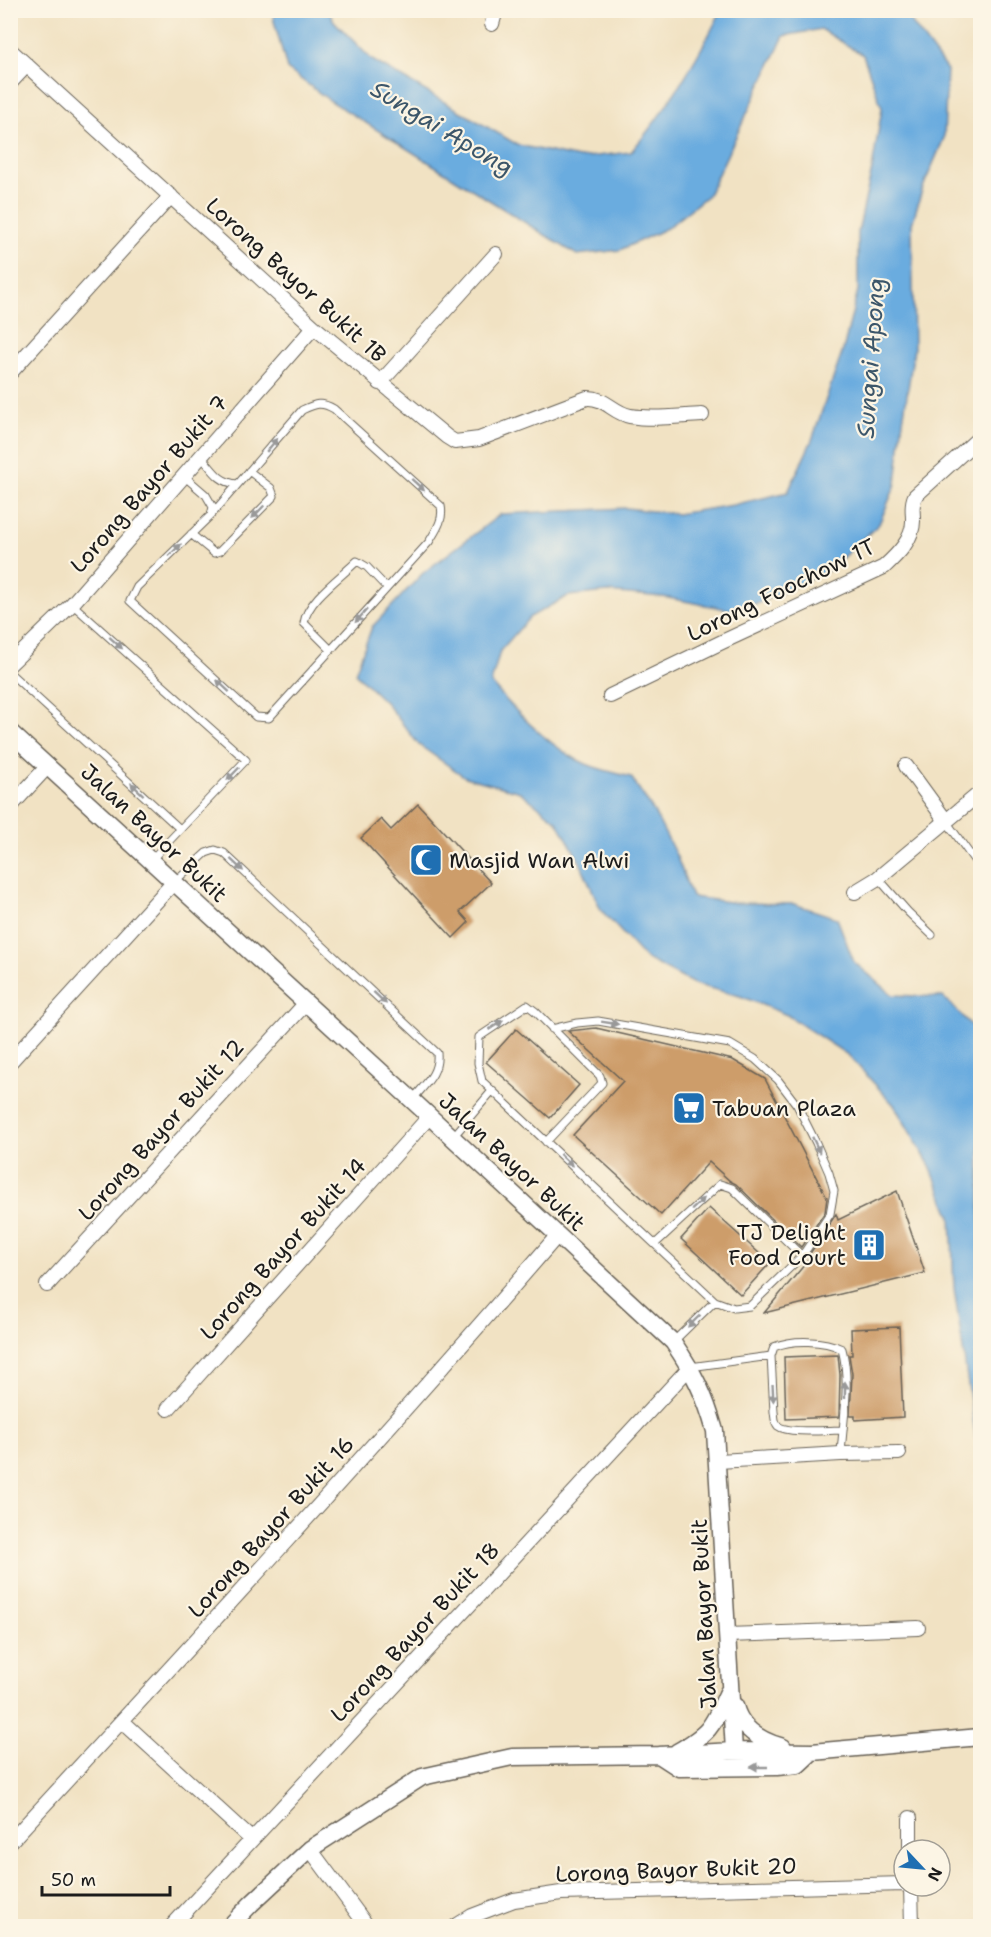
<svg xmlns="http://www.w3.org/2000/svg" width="991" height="1937" font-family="'Shantell Sans',sans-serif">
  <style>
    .water { fill: #6bacdf; stroke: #44647e; stroke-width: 1.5 }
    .building { fill: #cd9d6a }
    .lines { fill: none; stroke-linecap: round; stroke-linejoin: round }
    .service-casing { stroke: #676156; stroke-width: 9 }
    .minor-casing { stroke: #676156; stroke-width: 16 }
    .tertiary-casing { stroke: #676156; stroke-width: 19 }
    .service { stroke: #fff; stroke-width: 7 }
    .minor { stroke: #fff; stroke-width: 14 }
    .tertiary { stroke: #fff; stroke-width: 16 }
    .oneway { fill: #999 }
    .labels { text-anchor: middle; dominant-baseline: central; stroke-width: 4.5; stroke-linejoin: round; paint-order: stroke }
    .street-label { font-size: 22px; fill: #1c1c1c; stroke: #fcf5e5 }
    .poi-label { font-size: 22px; fill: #1c1c1c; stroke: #fcf5e5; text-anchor: start }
    .water-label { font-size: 24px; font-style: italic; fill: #3c566a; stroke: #fcf5e5 }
  </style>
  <rect width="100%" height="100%" fill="#fcf5e5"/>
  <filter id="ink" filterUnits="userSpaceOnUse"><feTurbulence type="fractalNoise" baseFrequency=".0167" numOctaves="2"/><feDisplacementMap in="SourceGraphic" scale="12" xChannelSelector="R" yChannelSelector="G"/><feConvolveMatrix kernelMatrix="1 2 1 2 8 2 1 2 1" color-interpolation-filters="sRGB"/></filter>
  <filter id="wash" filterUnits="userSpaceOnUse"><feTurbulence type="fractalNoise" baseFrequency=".008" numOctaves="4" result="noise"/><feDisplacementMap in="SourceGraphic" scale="24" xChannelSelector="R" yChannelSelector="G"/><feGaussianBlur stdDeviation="1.35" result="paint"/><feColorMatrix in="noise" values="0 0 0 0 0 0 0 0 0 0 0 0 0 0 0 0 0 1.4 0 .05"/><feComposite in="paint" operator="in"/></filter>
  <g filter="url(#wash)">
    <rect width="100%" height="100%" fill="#f1e2c3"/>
    <path class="water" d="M273 11H329L334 21 372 60 518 145 579 158 631 152C667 109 696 62 721 11H903L947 70 944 138 922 190 912 224 914 349 902 428 896 484 879 524 829 570 777 595 737 611 663 597 607 592 568 596 530 617 500 651 491 683C516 712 551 749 586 764 600 770 616 773 631 777L654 812 677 857 692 897 737 903 794 904 837 918 854 962 893 995 943 997 980 1034V1446L976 1440 954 1288 951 1217 929 1164 894 1105 848 1055 787 1015 740 996 694 984 646 959 601 910 579 860 557 821 520 792 465 777 419 745 387 704 355 673 372 627 423 573 501 514 626 508 677 514 733 505 788 492 812 440 843 350 858 290V232L872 169 882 108 863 55 821 29 784 36 708 195 667 228 620 250 577 255 329 100 287 69 274 21Z"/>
    <g id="blocks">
      <path class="building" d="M418 804 491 883 460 912 469 922 453 938 361 838 381 819 391 830Z
        M596 1028 733 1060 765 1079 827 1198 825 1212 801 1247 736 1184 730 1181 709 1162 661 1215 573 1135 623 1081 568 1031Z
        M516 1029 579 1085 550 1118 486 1062Z
        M897 1191 925 1273 764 1313 811 1257 809 1255 836 1214 838 1220Z
        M709 1208 770 1263 741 1295 681 1239Z
        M899 1327 903 1417 855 1420V1416H850L852 1374 849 1355H852L851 1329Z
        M838 1355 840 1375 839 1417 786 1419 784 1357Z"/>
    </g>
  </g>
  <g filter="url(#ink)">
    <use href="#blocks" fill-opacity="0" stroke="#676156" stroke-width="1.5"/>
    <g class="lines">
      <defs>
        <path id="service" d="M184 476 206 495 213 507 211 515 137 587 130 601 256 717 269 718 429 542C436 530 444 520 441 506L334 409C321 401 315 404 302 410L238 484C219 483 213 470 201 456
          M212 514 238 484
          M191 534 214 553 220 551 274 496 271 488 249 471
          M72 604 246 760 151 860
          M331 650 304 623C307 600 341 577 357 561L367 567 387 588
          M10 673 180 829
          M946 821 974 860
          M878 878 908 912 932 935
          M174 882 206 853 215 850 224 853 437 1053C439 1074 425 1084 413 1099
          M452 1138 492 1091
          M546 1142 602 1083 600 1076 535 1011 527 1005 479 1037 478 1063 482 1081 715 1301 734 1308 750 1306 802 1256 830 1214 834 1191 829 1173 816 1143 797 1105 778 1080 755 1059 730 1044 598 1021 577 1023 552 1029
          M655 1244 720 1184 732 1188 802 1256
          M673 1342 715 1301
          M690 1367 771 1356
          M841 1454C843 1420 851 1382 842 1349 824 1340 793 1339 774 1347L771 1356 774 1412C775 1417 774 1422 778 1426 788 1434 828 1430 842 1430"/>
        <path id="minor" d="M492 24 496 10
          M10 50 314 327 447 437 455 442 479 439 587 398C605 397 613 413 630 416 653 420 679 416 702 415
          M10 83 27 65
          M10 373 171 196
          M380 383 496 254
          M10 664 72 604 314 327
          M610 696 722 642 884 567C897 555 914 539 913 519 913 510 911 504 915 496L980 437
          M906 766 946 821
          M10 807 48 766
          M855 892 878 878 980 793
          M10 1062 174 882
          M47 1285 306 1003
          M168 1409 429 1117
          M718 1461 841 1454 899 1453
          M727 1635 918 1628
          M122 1721 251 1839
          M910 1818V1850
          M10 1842C195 1642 379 1442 557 1236
          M310 1849 367 1926
          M911 1886 912 1926
          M172 1926 690 1367
          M456 1926 472 1916 514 1900 561 1893 904 1884"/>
        <path id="tertiary" d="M10 732 412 1100 673 1342C694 1373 705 1395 715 1431L734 1751
          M735 1706C741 1730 761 1741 783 1747
          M677 1752C711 1732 712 1727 728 1692
          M659 1755 679 1768 777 1767 798 1765 812 1752
          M230 1926 251 1904 310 1849 422 1777 512 1757 659 1755 734 1751 812 1752 980 1737"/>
      </defs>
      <use href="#service" class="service-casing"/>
      <use href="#minor" class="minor-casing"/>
      <use href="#tertiary" class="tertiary-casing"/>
      <use href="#service" class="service"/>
      <use href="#minor" class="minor"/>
      <use href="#tertiary" class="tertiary"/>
    </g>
    <defs><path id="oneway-solid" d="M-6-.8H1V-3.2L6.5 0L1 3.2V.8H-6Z" transform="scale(1.5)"/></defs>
    <g class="oneway">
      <use href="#oneway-solid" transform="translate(272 445) rotate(-50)"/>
      <use href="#oneway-solid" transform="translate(418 485) rotate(42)"/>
      <use href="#oneway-solid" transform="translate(258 512) rotate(134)"/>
      <use href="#oneway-solid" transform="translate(175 550) rotate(-44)"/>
      <use href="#oneway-solid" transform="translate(361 616) rotate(132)"/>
      <use href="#oneway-solid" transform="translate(116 643) rotate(42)"/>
      <use href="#oneway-solid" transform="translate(223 686) rotate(-137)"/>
      <use href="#oneway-solid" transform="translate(233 774) rotate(134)"/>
      <use href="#oneway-solid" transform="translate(137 789) rotate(-137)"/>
      <use href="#oneway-solid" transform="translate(237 865) rotate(43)"/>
      <use href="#oneway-solid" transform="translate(380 998) rotate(43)"/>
      <use href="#oneway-solid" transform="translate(610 1023) rotate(9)"/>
      <use href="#oneway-solid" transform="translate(496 1025) rotate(-34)"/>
      <use href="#oneway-solid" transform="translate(816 1145) rotate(65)"/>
      <use href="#oneway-solid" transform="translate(566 1160) rotate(43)"/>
      <use href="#oneway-solid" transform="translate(698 1204) rotate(-43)"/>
      <use href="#oneway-solid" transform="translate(694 1321) rotate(136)"/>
      <use href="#oneway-solid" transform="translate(845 1390) rotate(-90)"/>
      <use href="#oneway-solid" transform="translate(773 1393) rotate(87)"/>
      <use href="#oneway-solid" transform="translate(759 1767) rotate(180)"/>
    </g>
  </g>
  <defs>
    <symbol id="mosque-square" viewBox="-11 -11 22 22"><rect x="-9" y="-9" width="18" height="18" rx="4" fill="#1f6fb2" stroke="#fcf5e5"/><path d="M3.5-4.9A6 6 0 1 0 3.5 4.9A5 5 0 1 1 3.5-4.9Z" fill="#fff"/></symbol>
    <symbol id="supermarket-square" viewBox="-11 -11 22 22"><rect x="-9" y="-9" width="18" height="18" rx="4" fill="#1f6fb2" stroke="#fcf5e5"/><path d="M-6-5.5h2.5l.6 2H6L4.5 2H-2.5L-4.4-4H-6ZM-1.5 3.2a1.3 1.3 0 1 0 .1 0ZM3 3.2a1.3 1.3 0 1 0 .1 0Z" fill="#fff"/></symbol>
    <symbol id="building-square" viewBox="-11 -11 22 22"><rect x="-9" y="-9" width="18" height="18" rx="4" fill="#1f6fb2" stroke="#fcf5e5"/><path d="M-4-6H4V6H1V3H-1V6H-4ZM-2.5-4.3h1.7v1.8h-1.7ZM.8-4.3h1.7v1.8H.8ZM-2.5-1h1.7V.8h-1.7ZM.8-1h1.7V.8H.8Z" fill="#fff"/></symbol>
  </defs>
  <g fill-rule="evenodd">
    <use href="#mosque-square" x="407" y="841" width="38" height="38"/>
    <use href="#supermarket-square" x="670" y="1089" width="38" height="38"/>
    <use href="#building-square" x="850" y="1226" width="38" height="38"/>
  </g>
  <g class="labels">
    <g class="street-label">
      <text transform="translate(296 280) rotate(42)">Lorong Bayor Bukit 1B</text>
      <text transform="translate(149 484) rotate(-49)">Lorong Bayor Bukit 7</text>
      <text transform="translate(781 590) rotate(-26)">Lorong Foochow 1T</text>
      <text transform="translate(154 833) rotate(43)">Jalan Bayor Bukit</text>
      <text transform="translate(161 1130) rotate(-48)">Lorong Bayor Bukit 12</text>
      <text transform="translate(512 1162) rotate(43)">Jalan Bayor Bukit</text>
      <text transform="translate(283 1249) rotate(-48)">Lorong Bayor Bukit 14</text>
      <text transform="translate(271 1527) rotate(-48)">Lorong Bayor Bukit 16</text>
      <text transform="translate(704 1614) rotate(-93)">Jalan Bayor Bukit</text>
      <text transform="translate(415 1632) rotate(-47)">Lorong Bayor Bukit 18</text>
      <text transform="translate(676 1870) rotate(-2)">Lorong Bayor Bukit 20</text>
    </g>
    <g class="poi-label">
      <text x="449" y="860">Masjid Wan Alwi</text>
      <text x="712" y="1108">Tabuan Plaza</text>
      <text x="846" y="1232" text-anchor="end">TJ Delight<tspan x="846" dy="25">Food Court</tspan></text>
    </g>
    <g class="water-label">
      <text transform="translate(442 128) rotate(31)">Sungai Apong</text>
      <text transform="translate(871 358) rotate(-86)">Sungai Apong</text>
    </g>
  </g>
  <rect width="991" height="1937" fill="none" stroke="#fcf5e5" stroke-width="36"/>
  <g transform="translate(922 1868) rotate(116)"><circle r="28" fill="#fcf5e5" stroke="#a29e95" stroke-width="1.5"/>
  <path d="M0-4.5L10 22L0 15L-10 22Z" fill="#1f6fb2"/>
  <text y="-9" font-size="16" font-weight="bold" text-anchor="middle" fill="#1c1c1c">N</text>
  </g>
  <path d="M42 1886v9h128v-9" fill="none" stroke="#1c1c1c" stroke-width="3"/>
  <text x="51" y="1886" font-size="18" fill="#1c1c1c" stroke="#fcf5e5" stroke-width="4.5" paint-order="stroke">50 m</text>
</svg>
